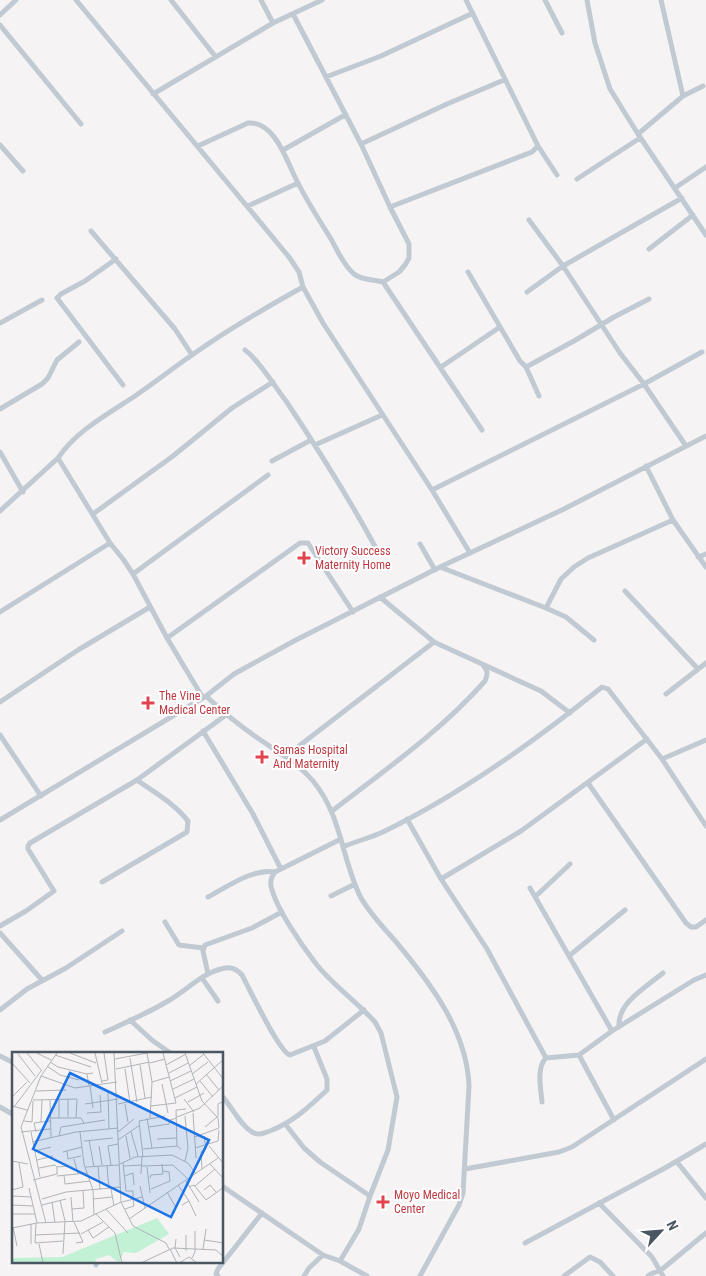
<svg xmlns="http://www.w3.org/2000/svg" width="706" height="1276" font-family="'Roboto Condensed',sans-serif">
  <style>
    .lines { fill: none; stroke-linecap: round; stroke-linejoin: round }
    .street { stroke: #c1cad2; stroke-width: 5 }
    .health-dot { fill: #e0444e; stroke: #fff; stroke-width: 2 }
    .labels { text-anchor: middle; dominant-baseline: central; stroke-width: 4; stroke-linejoin: round; paint-order: stroke }
    .health-label { font-size: 12px; fill: #be3a42; stroke: #fff; text-anchor: start }
    .inset-road { fill: none; stroke: #b1b4b9; stroke-width: 1 }
    .view { fill: #1a73e8; fill-opacity: 0.15; stroke: #1a73e8; stroke-width: 2.5 }
    .inset-edge { fill: none; stroke: #4a5661; stroke-width: 2.5 }
  </style>
  <rect width="100%" height="100%" fill="#f5f3f3"/>
  <g class="lines">
    <path class="street" d="M76 0 289 257 299 272 303 287 323 323 432 490 470 553
      M171 0 215 56
      M261 0 273 23
      M545 0 562 33
      M587 0 595 43 610 89 638 134 706 235
      M661 0 683 96
      M293 14 361 144 390 207 409 244V258L405 265 399 272 383 282
      M0 15 16 0
      M0 25 81 124
      M326 77 381 56 473 13
      M153 94 273 23 322 0
      M638 134 683 96 703 86
      M361 144 447 104 504 80
      M0 145 23 171
      M198 146 248 123C276 121 287 163 298 183 308 203 320 221 331 239 337 250 344 266 354 274 361 280 375 280 383 282L482 430
      M538 146 557 175
      M283 150 345 115
      M577 179 640 138
      M675 188 706 167
      M248 206 298 183
      M390 207 532 152 538 146 466 0
      M529 220 563 266 620 353 644 384 686 446
      M91 231 175 329 192 355
      M649 249 693 215
      M116 259 85 281 61 294 57 298 123 385
      M468 272 520 361 526 367 574 341 614 317 649 299
      M527 292 563 266 682 198
      M0 323 42 300
      M245 350C259 360 275 387 286 401 318 449 349 498 377 550
      M441 367 500 327
      M526 367 539 396
      M0 409 42 384 48 378 57 360 79 342
      M315 445 382 415
      M0 452 23 492
      M58 458 110 543 123 559 133 574 167 638 203 698
      M272 461 311 440
      M646 466 673 520 706 567
      M432 490 644 384 702 352
      M0 511 58 458C77 430 108 414 135 396 154 383 173 368 192 355 227 330 265 308 303 287
      M93 514 173 456 232 408 273 382
      M420 544 435 570
      M698 557 706 554
      M440 567 546 608 566 617 594 640
      M133 574 268 475
      M625 591 698 669
      M380 597 434 642 541 691 570 713
      M546 608 561 579 574 567 588 558 673 520
      M0 612 110 543
      M167 638 300 543H308L353 612
      M666 694 706 663
      M206 696C223 712 240 726 259 739 278 752 298 763 313 781 342 816 341 857 360 896 369 913 384 928 397 943 431 984 467 1031 469 1086L463 1193 459 1205 420 1276
      M0 702 78 650 150 607
      M203 731 253 814 281 869
      M0 735 41 796
      M286 756 434 642
      M662 759 706 740
      M588 783 686 923 691 927H696L706 920
      M332 811C385 770 441 731 485 681 488 674 488 671 483 665
      M407 819 441 879 487 949 546 1058C536 1068 541 1089 542 1102
      M0 820 206 696 234 674 294 641 440 567 564 509 706 436
      M343 847C356 841 370 838 383 832 461 794 534 742 602 687L608 689 662 759 706 826
      M275 872C272 876 270 881 271 886 276 909 303 947 317 965 334 986 357 1002 375 1022L381 1033 397 1097 388 1150 370 1196 359 1229 340 1261
      M441 879 521 831 647 739
      M102 882 187 832 188 821C174 803 155 793 137 780
      M530 888 612 1031
      M331 896 355 884
      M536 896 570 864
      M208 897C227 887 253 868 275 872L341 839
      M165 922 179 945 203 948
      M0 926 26 911 54 891 28 849V846L30 843 137 780 226 715
      M0 933 42 980
      M569 956 625 910
      M208 974 203 951 205 945 252 928 282 912
      M202 978 218 1001
      M0 1010 27 989 66 968 122 931
      M130 1020 153 1041 172 1054
      M619 1027C617 1003 646 987 663 973
      M105 1032C127 1022 148 1013 168 1001 186 991 201 974 221 969 230 966 236 968 242 975 249 988 279 1052 290 1055L325 1041 364 1010
      M579 1055 614 1120
      M0 1056 14 1063
      M546 1058 579 1055 612 1031 694 980 706 975
      M222 1096C232 1107 240 1125 252 1132 259 1136 264 1133 270 1131 293 1122 309 1107 327 1090V1079L314 1047
      M0 1107 14 1115
      M286 1125 304 1148 320 1162 370 1196
      M677 1162 706 1198
      M465 1169 559 1152 572 1147 706 1059
      M222 1186 323 1255 340 1261 367 1276
      M599 1203 652 1257 663 1276
      M525 1243 665 1168 706 1144
      M96 1265 97 1262
      M218 1276 216 1274 218 1269 262 1213
      M304 1276 309 1268 323 1255
      M564 1276 590 1257 600 1262 613 1276
      M648 1276 653 1273 661 1270 706 1233"/>
  </g>
  <g class="health-dot">
    <path d="M301.5 550.5h5v5h5v5h-5v5h-5v-5h-5v-5h5z"/>
    <path d="M145.5 695.5h5v5h5v5h-5v5h-5v-5h-5v-5h5z"/>
    <path d="M259.5 749.5h5v5h5v5h-5v5h-5v-5h-5v-5h5z"/>
    <path d="M380.5 1194.5h5v5h5v5h-5v5h-5v-5h-5v-5h5z"/>
  </g>
  <g class="labels">
    <g class="health-label">
      <text x="315" y="551">Victory Success<tspan x="315" dy="14">Maternity Home</tspan></text>
      <text x="159" y="696">The Vine<tspan x="159" dy="14">Medical Center</tspan></text>
      <text x="273" y="750">Samas Hospital<tspan x="273" dy="14">And Maternity</tspan></text>
      <text x="394" y="1195">Moyo Medical<tspan x="394" dy="14">Center</tspan></text>
    </g>
  </g>
  <g transform="translate(12 1052)">
    <rect width="211" height="211" fill="#f5f3f3"/>
    <path d="M145 166 157 182 124 201 112 200 107 211 97 203 84 207 83 211H0V206L50 205Z" fill="#c3f1d5"/>
    <path class="inset-road" d="M15 1 30 19M25 1 39 8M58 1 84 11M83 1 90 31M135 1 140 30 138 66M173 1 190 49 206 66 207 76 183 85M191 1 212 28M6 2 23 24M43 3 79 15M118 6 125 50M103 7 135 1M38 10 46 15 75 22M0 11 18 31M138 11 153 7M128 13 133 46M154 13 174 2M35 14 48 23 67 28M177 14 192 2M104 17 138 10M113 17 118 51M157 21 176 11M180 22 196 10M194 22 207 38M29 24 63 36 105 30M90 29 96 28 92 1M158 29 179 19M188 29 201 45M140 30 157 25M150 32 156 61M184 32 212 7M77 34 75 22 81 21M78 34 81 56M161 37 182 27M24 39 54 38M96 40 97 77M0 45 15 30M163 46 185 35M38 47 39 86M172 47 182 60M21 48 65 47 64 66M176 50 192 41M73 52 106 47M106 52 140 45M113 52 116 70M0 54 15 58M139 54 164 51 151 1M2 55 29 19M75 61 89 60 88 43M181 61 184 106M56 65V47M165 65 188 56 212 33M206 65V52L210 50M38 66H69L72 71M47 66V47M135 66 140 96M12 69 20 70 21 49M29 70 30 48M137 75 157 72 158 68 165 66M193 75 205 65M9 80 38 77M19 80 28 125M24 80 22 71 38 69M68 80 72 112 81 138 82 163M106 80 122 67M119 80 126 104M47 84 49 75 93 68M114 84 118 106M145 87 165 86M77 88 82 115M106 88 128 73M72 89 101 86M20 90 64 80 106 76M87 94 90 113M165 94 164 58 174 57M197 94 212 112M183 96 206 89 207 78M131 97 165 94 169 97M23 99 39 95M55 99 56 107 69 104M51 100 70 95M131 105 127 69 153 64M62 107 66 122M25 108 41 104M0 109 16 112M173 109 176 96 173 64M111 111 114 139H121V147M108 112 123 105 160 103 176 111 184 122M198 112 212 127M99 113 96 94 106 92M86 114 88 138M95 114 97 137M112 114 130 113M130 114 161 113 176 127M74 115 107 113M135 115 138 141M27 116 43 113 45 115 56 114M190 117 189 100 194 97 192 84M129 122 130 105M52 123 53 132 78 129M45 124 75 121M113 124 121 121 122 133M138 126 139 123 151 122 150 112M21 128 45 122V115M174 129 187 150M166 133 177 149 170 153M128 134 133 156M183 134 203 117M177 135 182 133 194 148 212 135M17 136 23 162M99 137 102 154M139 137 158 129 157 120 151 119M0 138 11 135 7 111M192 138 198 133 204 140M155 140 163 154M0 144 19 145M59 145 61 170M30 147 54 140 109 135M81 147 100 145M48 148 53 169 51 202M177 149 184 164M40 150 43 171M109 150 121 174 154 191 157 197M110 150 130 145M0 153 21 154M30 153 54 147M60 157 72 156 71 139M94 157 116 181M113 157 122 154 121 147M0 162H23L25 171M84 162 103 181 110 211M117 167 206 106M62 170 71 190 64 191M24 171 23 191 51 189M34 171 9 75 29 24 45 1M1 175 5 194M0 176 25 171 69 169 109 150 102 1M76 178 81 186 97 175M69 182 91 170M23 183 68 181M174 183V199M164 187 163 196 168 205M192 188 212 191M19 192V172M27 192 31 211M158 197 165 211M191 197 194 177M180 206 183 200V179M129 211 161 196 204 198 212 205M167 211 177 205 185 211"/>
    <path class="view" d="M58 21 197 88 159 165 21 97Z"/>
    <rect width="211" height="211" class="inset-edge"/>
  </g>
  <g transform="translate(661 1231) rotate(64)" stroke="#ffffff" stroke-width="4" paint-order="stroke">
  <path d="M0-4L9 19L0 12L-9 19Z" fill="#4a5661"/>
  <text y="-8" font-size="14" font-weight="bold" text-anchor="middle" fill="#4a5661">N</text>
  </g>
</svg>
